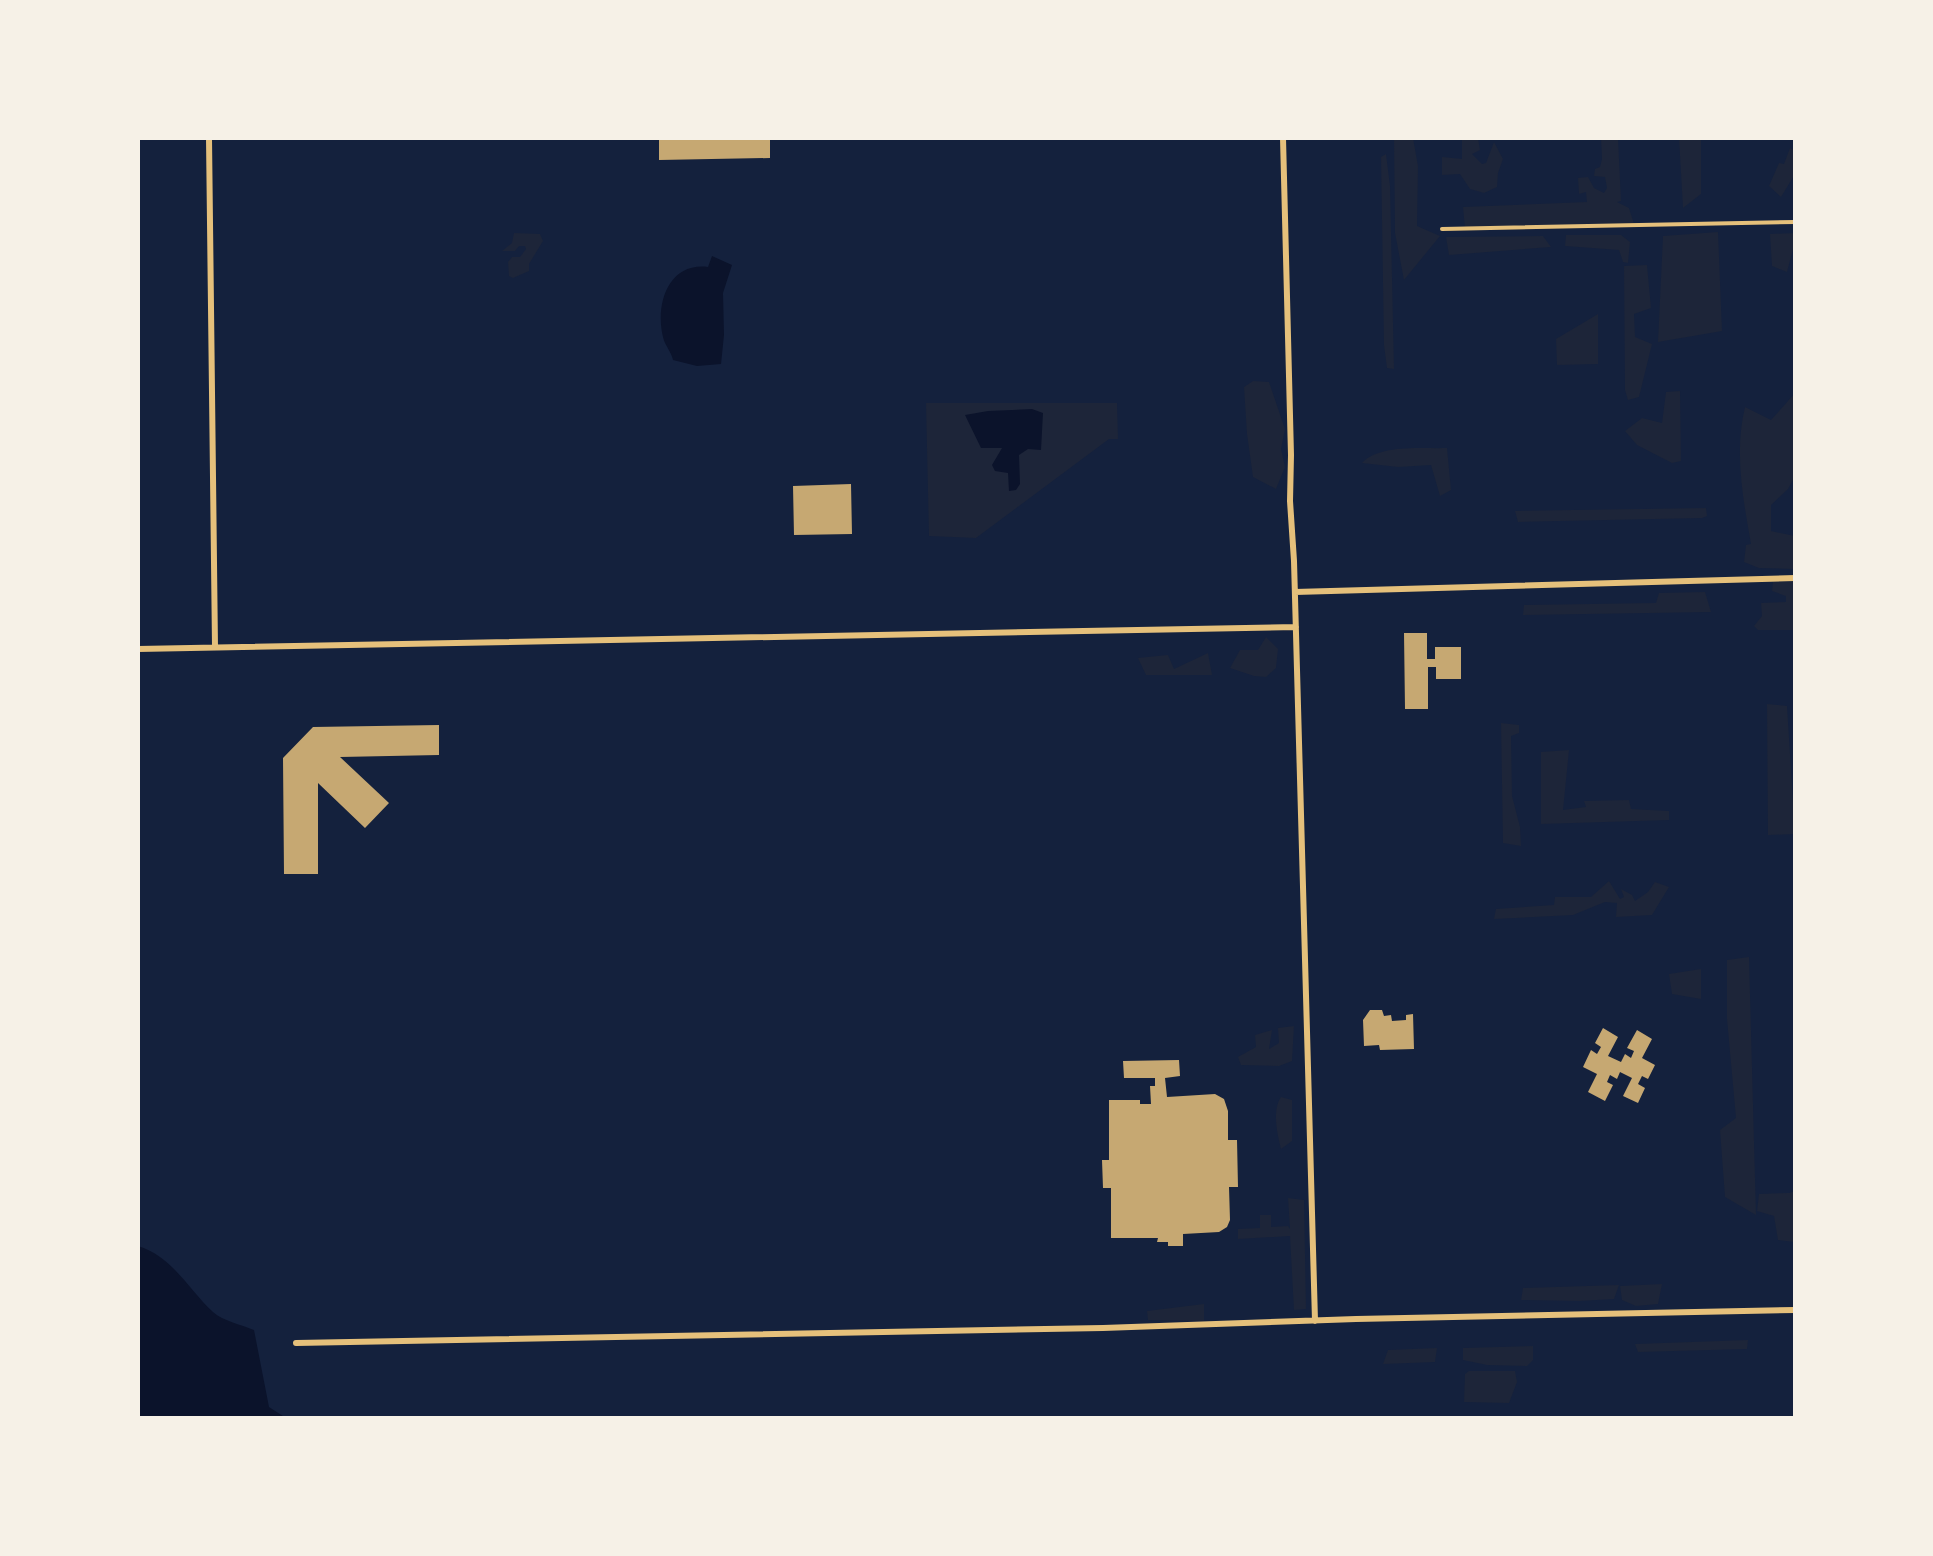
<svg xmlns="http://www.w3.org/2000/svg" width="1933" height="1556" font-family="Overpass,sans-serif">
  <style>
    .green { fill: #1d2539 }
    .water { fill: #0b132b }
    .building { fill: #c6a872 }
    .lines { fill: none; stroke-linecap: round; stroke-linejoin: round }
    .minor { stroke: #e5c07b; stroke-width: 4 }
    .tertiary { stroke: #e5c07b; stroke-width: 6 }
  </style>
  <rect width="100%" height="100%" fill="#14213d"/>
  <path class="green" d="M1394 138H1413L1418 166 1417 226 1440 236 1404 280 1395 233Z
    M1462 138H1478L1480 150 1472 154 1482 164 1486 163 1494 142 1503 159 1498 173 1497 187 1484 193 1470 189 1460 174 1442 175V157L1462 159Z
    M1601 138H1618L1621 201 1617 202 1629 208 1634 224 1465 229 1463 207 1587 202 1586 192 1579 194 1578 178 1588 177 1594 188 1604 193 1607 188 1605 177 1594 176 1595 169 1600 167 1602 159Z
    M1679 138H1701V194L1683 208Z
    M1790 148 1795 151V174L1781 197 1769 186 1779 163 1784 164Z
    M1386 154 1390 186 1394 369 1387 368 1384 345 1381 157Z
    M1718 232 1722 331 1658 342 1663 236Z
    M514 233 540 234 543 241 529 264V271L513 278 509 276 508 262 512 257H520L526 249 525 246H519L515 251H502L512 243Z
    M1795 233V249H1793L1787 272 1772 266 1770 234Z
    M1566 235H1621L1630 242 1628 263 1623 262 1619 250 1565 246Z
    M1543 236 1551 247 1449 255 1446 237Z
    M1647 265 1651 308 1634 314 1635 337 1652 344 1639 397 1628 400 1625 390 1624 266Z
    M1598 314V364L1557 365 1556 339Z
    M1253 381 1269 382 1285 429 1281 449 1285 467 1276 489 1253 477 1247 434 1244 387Z
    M1680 391 1681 461 1672 463 1637 445 1625 431 1642 418 1662 423 1666 392Z
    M1795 393V476L1788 489 1771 505V531L1795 536V569L1759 568 1744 562 1746 545 1751 544C1743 499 1734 452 1745 407L1771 420Z
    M926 403H1117L1118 439H1109L976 538 929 536Z
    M1447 448 1451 490 1440 496 1431 465 1398 467 1362 463C1380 444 1422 449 1447 448Z
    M1706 508 1707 516 1702 518 1518 522 1515 511Z
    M1795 581V630H1758L1754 626 1762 616 1761 603 1786 602V596L1772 591 1773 582Z
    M1705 592 1711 612 1523 615 1524 605 1656 603 1659 593Z
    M1266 637 1278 649 1276 668 1266 677 1254 676 1230 668 1240 650H1258Z
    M1208 653 1212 675H1146L1138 658 1168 655 1174 669Z
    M1767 704 1787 706 1795 834 1768 835Z
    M1501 723 1519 725V733L1511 736 1512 796 1520 827 1521 846 1503 843Z
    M1569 750 1563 810 1586 807 1584 801 1629 800 1631 809 1669 811V820L1541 824V752Z
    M1609 881 1620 899 1624 897 1621 889 1632 895 1635 901 1648 892 1655 882 1669 887 1652 915 1616 917 1617 903 1605 902 1573 915 1494 919 1496 909 1554 905 1555 897H1591Z
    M1749 957 1756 1215 1725 1197 1720 1130 1736 1118 1727 1019V960Z
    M1701 969V999L1672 994 1669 974Z
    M1294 1026 1292 1061 1279 1066 1241 1065 1238 1057 1256 1047 1255 1035 1272 1030 1269 1049 1279 1043 1278 1028Z
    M1281 1097 1292 1100V1141L1281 1149C1277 1133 1272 1110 1281 1097Z
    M1795 1191 1794 1242 1778 1240 1774 1216 1757 1211 1759 1194 1789 1193Z
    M1288 1198 1304 1200 1306 1309 1294 1310 1290 1236 1238 1239V1229L1260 1228V1215H1271V1227L1288 1226 1290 1229Z
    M1662 1284 1658 1304 1636 1306 1622 1300 1620 1286Z
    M1619 1285 1614 1299 1580 1301 1521 1300 1523 1288Z
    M1204 1304V1321L1148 1320 1147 1311Z
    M1748 1340 1747 1349 1638 1352 1635 1344Z
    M1533 1346V1360L1527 1366 1487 1365 1463 1360V1348Z
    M1437 1348 1435 1362 1383 1364 1388 1350Z
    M1469 1371H1515L1517 1382 1509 1403 1464 1402 1465 1374Z"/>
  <path class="water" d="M712 256 732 265 723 293 724 335 721 364 697 366 673 360C671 351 665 346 663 337 655 305 668 262 708 267Z
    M1032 409 1043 413 1041 450 1028 449 1019 455 1020 484 1016 490 1009 491 1008 473 995 471 992 465 1002 448H981L965 415 988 411Z
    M138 1246C172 1256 189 1290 213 1312 223 1321 242 1325 254 1330L269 1407 286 1418H138Z"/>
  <path class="building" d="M659 138H770V158L659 160Z
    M851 484 852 534 794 535 793 486Z
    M1404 633H1427V659H1435V647H1461V679H1436V667H1428V709H1405Z
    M439 725V755L340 757 389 803 365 828 318 783V874H284L283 758 313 727Z
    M1370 1010H1382L1384 1016 1391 1015 1392 1021 1406 1020V1015L1413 1014 1414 1049 1380 1050 1379 1045 1364 1046 1363 1020Z
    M1603 1028 1618 1037 1608 1056 1621 1062 1625 1054 1631 1058 1634 1051 1627 1048 1637 1030 1652 1039 1642 1058 1655 1065 1648 1079 1642 1076 1638 1084 1645 1088 1638 1103 1623 1096 1632 1078 1620 1072 1617 1079 1610 1075 1607 1082 1613 1085 1605 1101 1588 1092 1597 1074 1583 1067 1591 1050 1597 1054 1601 1047 1595 1043Z
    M1179 1060 1180 1076 1165 1078 1167 1097 1215 1094 1224 1099 1228 1111V1140H1237L1238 1187H1229L1230 1220 1227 1227 1219 1232 1183 1234V1246H1168V1242H1157L1158 1238H1111V1188H1103L1102 1160H1109V1100H1140V1104H1151L1150 1086H1155V1078H1124L1123 1061Z"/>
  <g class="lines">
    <path class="minor" d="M1442 229 1795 222"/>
    <path class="tertiary" d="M209 138 215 647
      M1283 138 1291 455 1290 501 1294 561 1315 1321
      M1295 592 1795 578
      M138 649 1296 627
      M296 1343 1103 1328 1356 1319 1795 1310"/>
  </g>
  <rect width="1933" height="1556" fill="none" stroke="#f6f1e7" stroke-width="280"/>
</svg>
